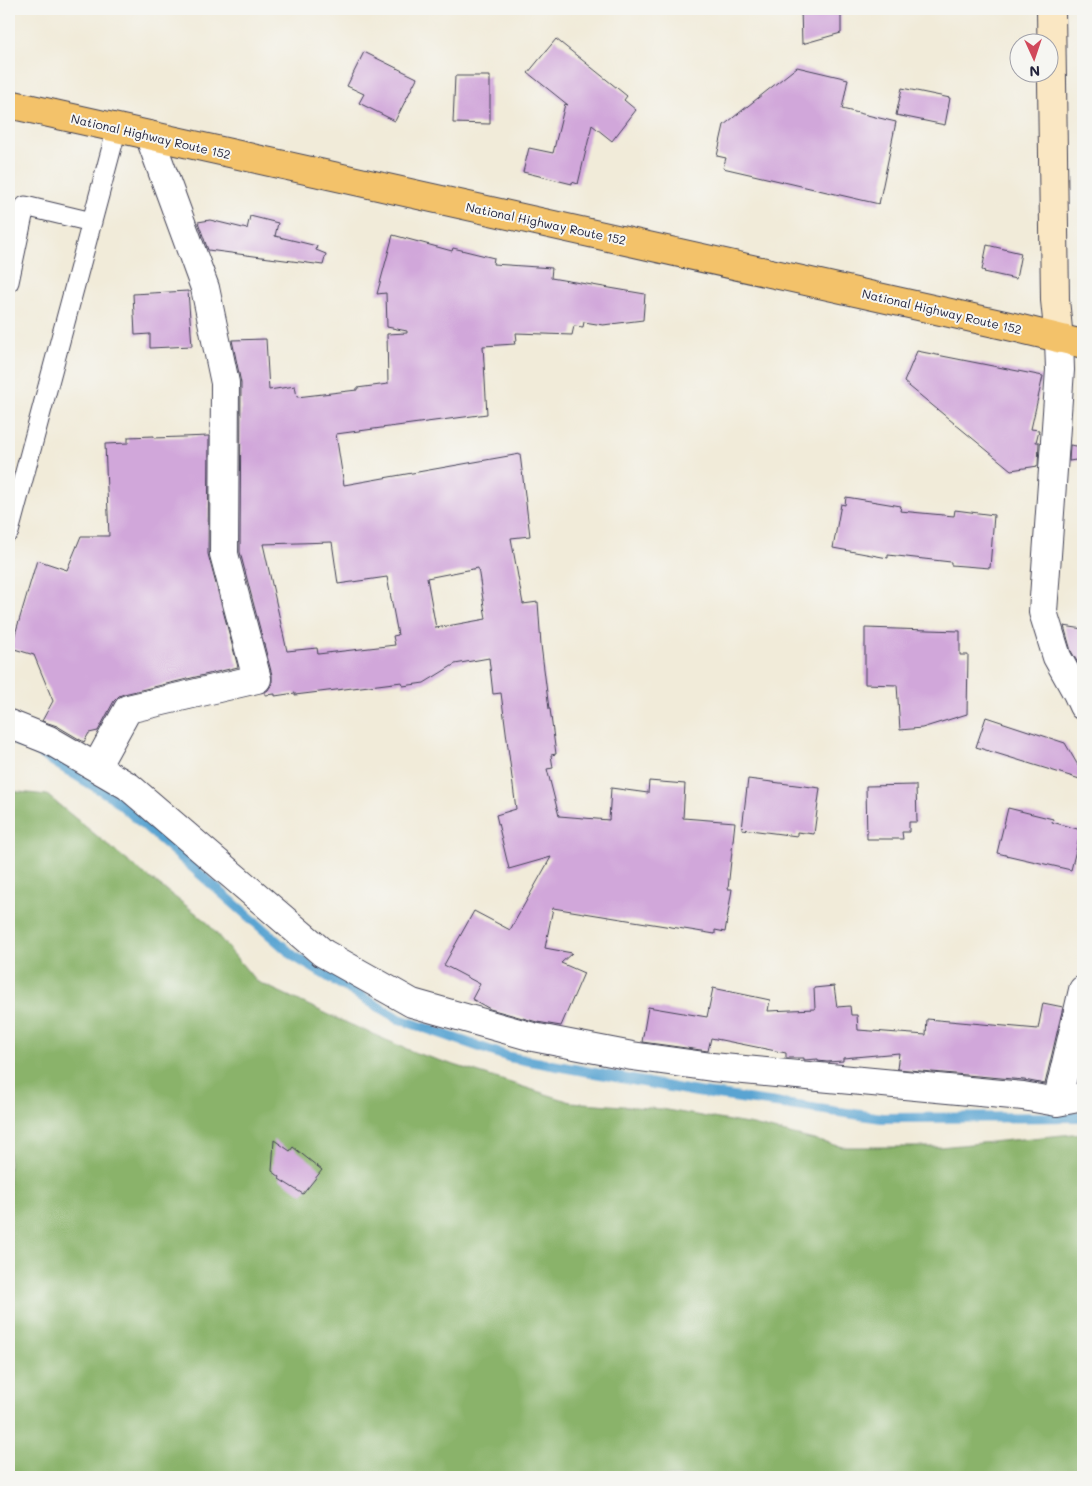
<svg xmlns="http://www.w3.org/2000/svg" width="1092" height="1486" font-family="Mali,sans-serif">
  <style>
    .forest { fill: #8ab36a; stroke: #566a52 }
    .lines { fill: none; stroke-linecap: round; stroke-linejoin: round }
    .stream { stroke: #5aa4d2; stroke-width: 10 }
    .building { fill: #d1a7da; fill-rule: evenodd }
    .lane-casing { stroke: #414053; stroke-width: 21 }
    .street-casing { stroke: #414053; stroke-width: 30 }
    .secondary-casing { stroke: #414053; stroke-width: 30 }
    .highway-casing { stroke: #414053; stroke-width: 30 }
    .lane { stroke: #fff; stroke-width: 19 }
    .street { stroke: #fff; stroke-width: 28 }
    .secondary { stroke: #fae7c3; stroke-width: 28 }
    .highway { stroke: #f3c26a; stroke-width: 28 }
    .labels { text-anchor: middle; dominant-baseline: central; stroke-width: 4; stroke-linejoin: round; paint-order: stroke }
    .street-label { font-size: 12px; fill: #22223b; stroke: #f6f6f2 }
  </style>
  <rect width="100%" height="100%" fill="#f6f6f2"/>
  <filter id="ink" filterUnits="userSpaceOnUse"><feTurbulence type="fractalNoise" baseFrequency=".02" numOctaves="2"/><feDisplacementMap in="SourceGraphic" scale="10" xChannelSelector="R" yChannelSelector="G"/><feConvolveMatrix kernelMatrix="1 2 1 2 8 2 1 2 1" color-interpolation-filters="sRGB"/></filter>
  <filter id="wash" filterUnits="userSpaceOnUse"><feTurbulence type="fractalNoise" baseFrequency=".0096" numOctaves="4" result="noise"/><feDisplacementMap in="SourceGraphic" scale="20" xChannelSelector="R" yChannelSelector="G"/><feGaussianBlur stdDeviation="1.12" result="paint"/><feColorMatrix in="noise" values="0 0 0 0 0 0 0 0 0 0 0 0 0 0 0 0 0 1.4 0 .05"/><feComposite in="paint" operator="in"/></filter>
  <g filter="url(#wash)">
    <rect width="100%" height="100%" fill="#f1ebd9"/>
    <path class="forest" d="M9 791 47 795 130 863 205 920 256 981 338 1019 416 1053 486 1075 571 1102 661 1109 753 1125 843 1147H940L1083 1133V1477H9Z"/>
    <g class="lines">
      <path class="stream" d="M18 742 29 747 112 797 295 957 399 1019 509 1057 697 1092 882 1118 1083 1117"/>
    </g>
    <g id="blocks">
      <path class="building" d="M801 9H841V33L802 44Z
        M556 39 627 96 624 100 636 110 612 141 592 125 578 184 572 182V184L523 172 529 148 553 153 565 104 568 105 528 73Z
        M364 52 417 78 395 121 359 103 364 94 347 86Z
        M797 67 848 79 842 109 896 122 879 204 723 168 726 158 717 156 724 125Z
        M455 76H490V124L453 123Z
        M902 88 950 98 945 125 896 115Z
        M250 216 278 223 275 236 317 246 316 250 326 254 323 265 208 250 198 222 210 220 247 229Z
        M393 235 452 251 453 248 494 258 493 264 552 268 551 278 645 294 643 320 603 325 584 322 583 327 574 326 572 335 516 333 517 341H514L515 344 483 346 487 414 336 434 344 485 520 454 530 536 511 538 523 604 538 602 541 645 549 709H550L556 754 551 755 553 768 547 769 559 816 609 820 611 788 648 793 649 781 685 784 683 818 735 822 728 889H732L725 932 715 930V934L553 908 545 948 572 953 561 963 584 973 561 1026 537 1022 490 1009 472 999 480 984 444 965 474 911 510 930 551 857 509 869 496 815 516 809 501 693 493 694 489 658 455 664 424 683 403 686 402 682 295 695V693L275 696V694L265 695V692L268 690 272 684V675L240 552 241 383 232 340 266 339 269 390 295 386 297 397 357 390V388L388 384 387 334 407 333V331L387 327 386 293 377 294ZM332 542 338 584 387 577 398 635 393 636 395 645 318 654 317 648 287 651 263 544ZM478 568 486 619 436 628 427 578Z
        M987 245 1021 253 1016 279 984 272 985 271 982 270Z
        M188 291 192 346 150 348V334L135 335 133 294Z
        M917 351 1043 376 1031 429 1039 430 1036 442H1039L1038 466 1011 470 904 382Z
        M154 436V438L209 436 208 554 238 667 124 694 119 696 114 701 98 731 89 733 84 742 57 726 42 721 53 701 34 655 11 648 37 560 67 570 81 536H109L105 444 128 443V437Z
        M1070 445 1083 447V459L1069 461Z
        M846 497 901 506 900 511 954 516 955 510 994 515 990 568 951 565V562L888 555V558L833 548 841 504 845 505Z
        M1064 626 1083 629V672L1071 651Z
        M865 628 960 631V655H968L967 714 922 728 900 730 897 685 865 684Z
        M986 717 1065 743 1083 774V780L976 747Z
        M748 779 820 788 814 834 797 832V836L742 829Z
        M916 785 917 822H909V832H902L903 839H867L866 786Z
        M1008 808 1053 819 1052 822 1081 830 1071 870 997 853Z
        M834 986 837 1007 850 1006 851 1015H857L858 1030 926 1035 927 1019 1038 1029 1043 1003 1063 1007 1045 1084 1024 1080 897 1069 899 1053 843 1058V1061L827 1062 818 1061V1059L804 1060V1058H786V1053L711 1038 708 1051 642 1042 648 1007 707 1017 713 988 770 1000 768 1011 815 1009 814 988Z
        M274 1140 290 1151 293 1147 322 1170 303 1194 279 1179 280 1177 272 1171Z"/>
    </g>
  </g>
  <g filter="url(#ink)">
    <use href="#blocks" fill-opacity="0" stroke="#414053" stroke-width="1"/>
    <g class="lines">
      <defs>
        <path id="lane" d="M9 282 25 206 92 222
          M9 532 117 128"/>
        <path id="street" d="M1059 339 1060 370 1043 612 1057 657 1077 693 1083 706
          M9 724 49 740 128 786 323 953 412 1003 533 1037 632 1056 712 1067 1023 1096 1057 1102 1083 1097
          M96 767 128 709 257 679 224 554 225 383 205 288 149 135
          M1057 1102 1083 990"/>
        <path id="secondary" d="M1051 9 1055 300 1059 339"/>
        <path id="highway" d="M9 104 1013 327 1083 344"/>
      </defs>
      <use href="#lane" class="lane-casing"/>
      <use href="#street" class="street-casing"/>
      <use href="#secondary" class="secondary-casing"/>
      <use href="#highway" class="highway-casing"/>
      <use href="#lane" class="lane"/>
      <use href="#street" class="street"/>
      <use href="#secondary" class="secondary"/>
      <use href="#highway" class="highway"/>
    </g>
  </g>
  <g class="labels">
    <g class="street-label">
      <text transform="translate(151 136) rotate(13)">National Highway Route 152</text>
      <text transform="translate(546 223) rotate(12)">National Highway Route 152</text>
      <text transform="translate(942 311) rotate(13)">National Highway Route 152</text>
    </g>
  </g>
  <rect width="1092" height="1486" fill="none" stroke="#f6f6f2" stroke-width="30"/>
  <g transform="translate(1034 58) rotate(177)"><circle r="24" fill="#f6f6f2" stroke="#a1a1a9"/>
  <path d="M0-4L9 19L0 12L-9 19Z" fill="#d1495b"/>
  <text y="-8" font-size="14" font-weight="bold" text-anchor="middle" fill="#22223b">N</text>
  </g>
</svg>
